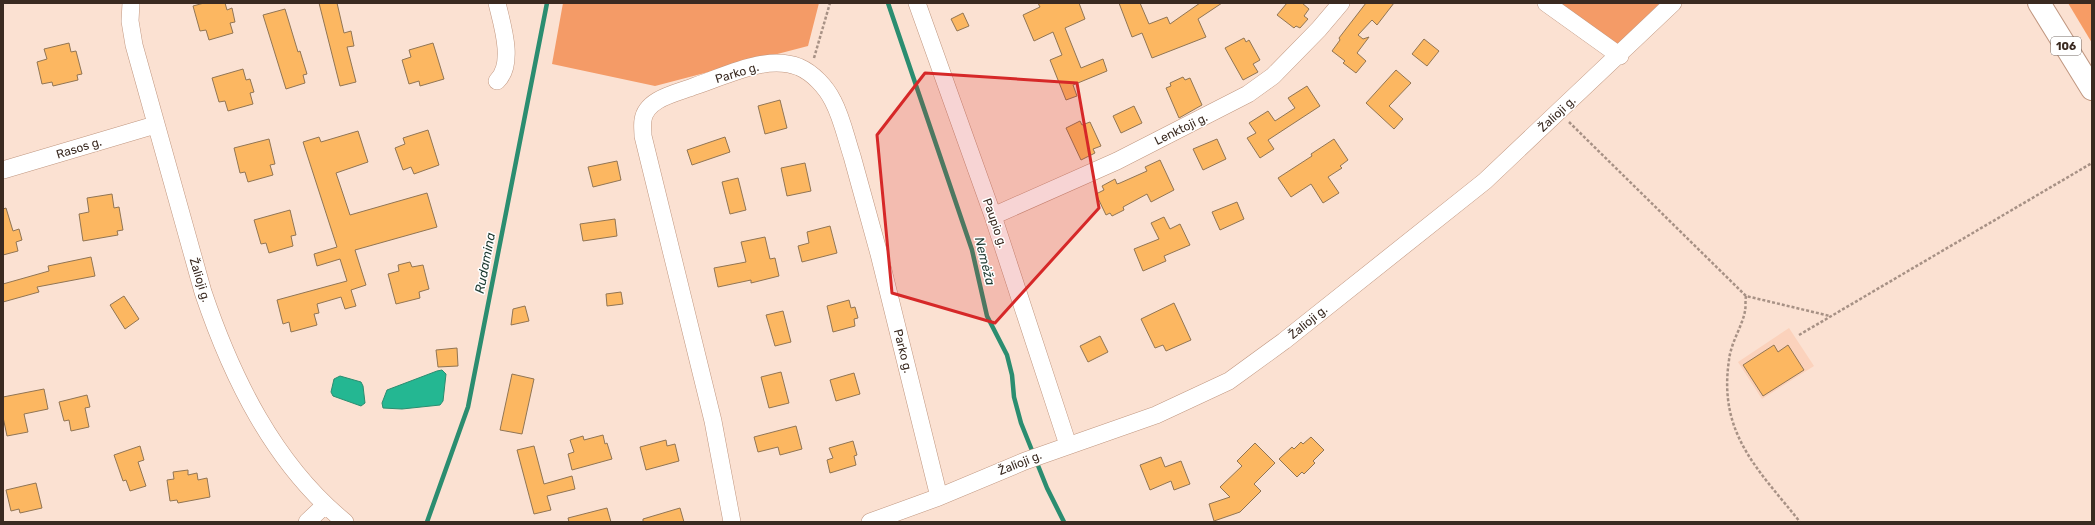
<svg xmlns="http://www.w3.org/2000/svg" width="2095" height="525" font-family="Rubik,sans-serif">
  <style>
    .built { fill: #fbd2bc }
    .green { fill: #f49b67 }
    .forest { fill: #f79c65 }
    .water { fill: #24b792; stroke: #2b8d70 }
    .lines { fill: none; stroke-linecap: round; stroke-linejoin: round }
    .stream { stroke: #2b8d70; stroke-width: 4.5 }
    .building { fill: #fcb761; stroke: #917554 }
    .minor-casing { stroke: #c09780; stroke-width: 18 }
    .primary-casing { stroke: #c09780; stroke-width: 24 }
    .path { stroke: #a79185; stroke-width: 2.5; stroke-dasharray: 3 2; stroke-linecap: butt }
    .minor { stroke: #fff; stroke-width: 17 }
    .primary { stroke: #fff; stroke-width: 22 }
    .marked { fill: #d62828; fill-opacity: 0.2; stroke: #d62828; stroke-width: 3; stroke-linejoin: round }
    .labels { text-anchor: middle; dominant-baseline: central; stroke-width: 3; stroke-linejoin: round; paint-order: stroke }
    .shield { fill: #fff; stroke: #756a64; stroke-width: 1 }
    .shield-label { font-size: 11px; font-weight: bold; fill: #3a2a21 }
    .street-label { font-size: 12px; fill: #3a2a21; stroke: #fff }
    .water-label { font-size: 13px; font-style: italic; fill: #1e3a31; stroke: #fff }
  </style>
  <rect width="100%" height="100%" fill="#fbe1d2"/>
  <path class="built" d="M1789 328 1814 366 1762 399 1738 362Z"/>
  <path class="green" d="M563 3H819L808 46 655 86 552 64Z
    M1558 3H1660L1615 47Z"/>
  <path class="forest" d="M2068 3H2092V43Z"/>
  <path class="water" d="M442 370 446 374 443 401 440 405 402 409 383 408 382 403 387 390 437 371Z
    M340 376 361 382 363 386 365 403 361 406 333 396 331 392 334 379Z"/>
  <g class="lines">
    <path class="stream" d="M888 3 972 250 987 316 1007 355 1012 375 1014 397 1021 423 1047 488 1064 522
      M427 522 468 407 547 3"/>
  </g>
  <path class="building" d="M204 3H225L227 10 232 8 235 22 230 23 233 33 209 40 206 30 200 31 193 6Z
    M319 3H337L344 33 351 31 354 46 347 47 356 82 340 86Z
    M1038 3H1079L1085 19 1065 28 1081 68 1103 59 1107 71 1073 85 1077 96 1066 100 1050 60 1062 55 1053 32 1034 41 1023 15 1040 7Z
    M1119 3H1140L1149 24 1167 17 1170 24 1200 3H1222L1198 19 1206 37 1152 58 1142 33 1132 37Z
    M1287 3H1302L1309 9 1304 16 1308 19 1300 28 1296 26 1294 28 1277 15Z
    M1366 3H1394L1377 25 1372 20 1358 35 1363 39 1369 37 1357 53 1366 61 1356 73 1343 63 1345 61 1332 51 1340 40 1339 38Z
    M285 9 298 52 300 51 307 74 303 75 305 83 286 89 263 15Z
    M963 13 969 26 957 31 951 19Z
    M1244 38 1246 42 1249 40 1260 60 1253 64 1258 72 1243 80 1225 48Z
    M1424 39 1439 51 1427 66 1412 54Z
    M69 43 71 52 76 51 82 74 77 75 78 80 53 86 52 82 42 84 37 62 47 59 44 49Z
    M433 43 444 79 420 86 419 81 409 84 402 60 411 57 409 50Z
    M243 69 246 80 250 79 254 92 250 93 253 104 228 111 225 101 219 102 212 78Z
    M1396 70 1411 83 1389 106 1403 119 1394 129 1366 103Z
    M1183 77 1185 80 1190 78 1202 105 1179 118 1166 88 1171 86 1170 83Z
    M1307 86 1320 106 1268 140 1274 149 1260 158 1247 138 1256 133 1249 123 1268 111 1275 121 1295 108 1288 98Z
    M780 100 787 128 765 134 758 106Z
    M1134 106 1142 123 1121 133 1113 116Z
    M1080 121 1082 125 1090 122 1101 146 1093 149 1095 153 1081 160 1066 128Z
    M428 130 439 165 414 174 411 167 403 170 395 148 405 144 403 138Z
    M358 131 368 162 336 173 350 215 427 193 437 227 355 250 366 285 351 290 356 306 345 309 341 297 317 304 319 313 314 314 317 325 291 332 289 322 283 324 277 300 347 281 340 259 317 266 314 254 337 247 303 142 319 137 321 142Z
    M725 137 730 152 692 165 687 150Z
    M269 139 275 164 270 165 273 175 248 182 245 172 240 173 234 148Z
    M1217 139 1226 159 1203 170 1193 149Z
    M1334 139 1348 160 1340 166 1342 168 1328 177 1339 193 1323 203 1311 184 1291 197 1278 178 1312 156 1311 154Z
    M1160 160 1174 190 1151 202 1147 194 1123 207 1124 210 1112 216 1110 213 1106 215 1096 194 1104 190 1102 186 1115 179 1117 184 1120 183 1147 171 1145 167Z
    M617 161 621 180 593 187 588 167Z
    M805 163 811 191 787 196 781 168Z
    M738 178 746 210 730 214 722 182Z
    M112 194 114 208 119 207 123 230 117 231 118 235 83 241 79 214 89 212 87 198Z
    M1237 202 1244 219 1220 230 1212 212Z
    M6 208 13 231 19 229 22 240 16 242 18 251 3 255V209Z
    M290 210 296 235 291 236 293 246 269 253 266 243 261 244 254 220Z
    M1164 217 1170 229 1180 224 1190 245 1164 256 1166 261 1143 271 1134 249 1159 239 1151 223Z
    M615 219 617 236 583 241 580 224Z
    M830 226 837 253 802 262 798 246 809 243 807 232Z
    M765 237 770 259 775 258 779 276 751 283V280L718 287 714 268 746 262 741 242Z
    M91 257 95 276 37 287 39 292 3 302V284L49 271 48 266Z
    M410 262 412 267 423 265 429 289 419 292 420 298 396 304 388 274 399 271 398 265Z
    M621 292 623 304 607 306 606 294Z
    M124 296 139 319 125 329 110 305Z
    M849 300 851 308 855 307 858 318 854 319 855 326 833 332 827 306Z
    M1174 303 1191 340 1166 351 1163 345 1155 348 1141 319Z
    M525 306 529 321 511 325 513 309Z
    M783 311 791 342 775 346 766 315Z
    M1100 336 1108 352 1088 362 1080 346Z
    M1774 345 1778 352 1788 345 1804 370 1763 396 1743 365Z
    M457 348 458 366 438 367 436 350Z
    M781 372 789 403 769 408 761 377Z
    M854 373 860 394 836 401 830 380Z
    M512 374 534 379 522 434 500 430Z
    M44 389 48 409 24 414 28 432 7 436 3 417V397Z
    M87 395 90 407 85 408 89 427 71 431 69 420 64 421 59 402Z
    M796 426 802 449 780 455 778 447 758 452 754 437Z
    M603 435 605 444 607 443 612 459 572 470 568 454 574 452 570 440 583 436 584 440Z
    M1311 437 1324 450 1313 461 1315 463 1304 474 1302 472 1297 477 1279 459 1292 447 1294 449 1301 442 1303 444Z
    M666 440 667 446 675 444 679 461 646 470 640 447Z
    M853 441 857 455 854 456 856 465 830 473 827 460 833 458 829 448Z
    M1255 443 1275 463 1254 484 1261 491 1240 512 1214 521 1209 504 1230 497 1220 487 1242 466 1237 461Z
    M140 446 144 460 138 462 146 486 130 491 126 480 123 481 114 455Z
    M534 446 544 484 572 476 575 489 547 496 551 510 534 514 517 450Z
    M1161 457 1165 467 1181 461 1190 484 1174 490 1171 481 1150 490 1140 465Z
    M188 470V475L197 473 198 480 207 478 210 497 178 503 177 500 170 501 167 480 174 479 173 472Z
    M36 483 42 508 20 513 19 509 11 511 6 490Z
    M607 508 611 522H569L568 518Z
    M680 508 684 522H643V519Z"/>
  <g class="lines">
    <defs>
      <path id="minor" d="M131 3 130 21 134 45 203 292C232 378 274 464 345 522
        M497 3C502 24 515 64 497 81
        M917 3 993 216 1068 445
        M1546 3 1620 56
        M3 170 155 125
        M993 216 1117 161 1248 94 1273 76 1319 29 1341 3
        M307 522 325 505
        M732 522 713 421 643 136C643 131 642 125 643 120 646 98 678 93 695 86 726 76 766 54 799 67 813 73 826 87 833 101 842 118 846 138 852 156 861 189 870 221 879 254 899 335 919 416 939 497
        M870 522 939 497 1025 461 1156 415 1229 381 1284 341 1485 181 1673 3"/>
      <path id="primary" d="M2039 3 2092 89"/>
    </defs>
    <use href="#minor" class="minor-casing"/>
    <use href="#primary" class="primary-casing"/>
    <path class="path" d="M814 58 830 3
      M1569 122 1746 296 1830 316
      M1746 296C1745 301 1746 307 1745 311 1742 327 1731 342 1729 360 1718 434 1758 469 1800 522
      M1799 335 2092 163"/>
    <use href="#minor" class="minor"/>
    <use href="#primary" class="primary"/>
  </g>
  <path class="marked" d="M925 73 1077 83 1099 208 995 323 892 293 877 135Z"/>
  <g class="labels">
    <rect class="shield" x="2051" y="37" width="30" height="18" rx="3"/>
    <g class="shield-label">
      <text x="2066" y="46">106</text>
    </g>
    <g class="street-label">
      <text transform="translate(737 73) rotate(-17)">Parko g.</text>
      <text transform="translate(1557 114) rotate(-43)">Žalioji g.</text>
      <text transform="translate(1181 129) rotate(-26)">Lenktoji g.</text>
      <text transform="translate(79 148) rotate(-17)">Rasos g.</text>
      <text transform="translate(995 223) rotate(71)">Paupio g.</text>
      <text transform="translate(200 280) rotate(73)">Žalioji g.</text>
      <text transform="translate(1308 322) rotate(-39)">Žalioji g.</text>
      <text transform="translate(903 351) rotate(76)">Parko g.</text>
      <text transform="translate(1020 463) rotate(-22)">Žalioji g.</text>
    </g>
    <g class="water-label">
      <text transform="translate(985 261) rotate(76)">Nemėža</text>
      <text transform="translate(485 263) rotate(-79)">Rudamina</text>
    </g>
  </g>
  <rect width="2095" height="525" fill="none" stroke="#3a2a21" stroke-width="8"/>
</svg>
